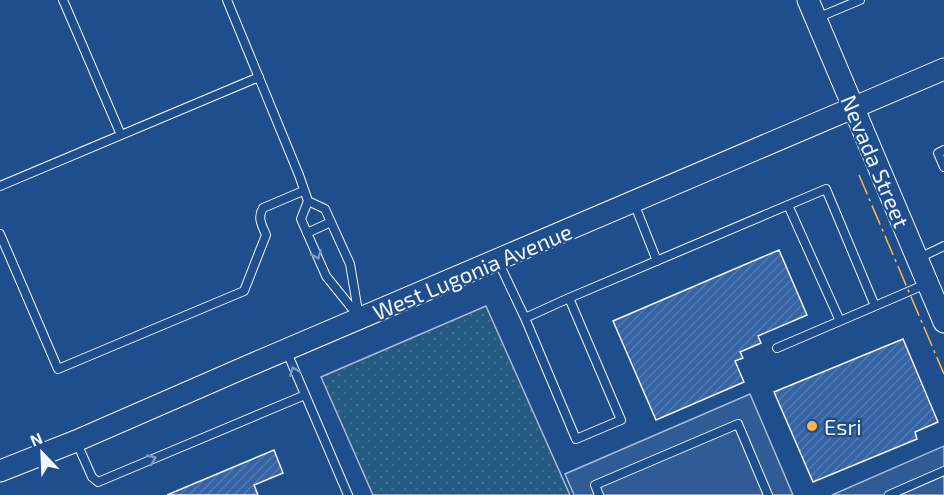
<svg xmlns="http://www.w3.org/2000/svg" width="944" height="495" font-family="'Exo 2',sans-serif">
  <style>
    .grass { fill: url(#grass-dots); stroke: #a8bbd7; stroke-width: 1.5 }
    .parking { fill: #305b95; stroke: #a8bbd7; stroke-width: 1.5 }
    .building { fill: url(#building-hatch); stroke: #f2f6ff; stroke-width: 1.5 }
    .lines { fill: none; stroke-linecap: round; stroke-linejoin: round }
    .lane-casing { stroke: #f2f6ff; stroke-width: 10 }
    .secondary-casing { stroke: #f2f6ff; stroke-width: 23 }
    .lane { stroke: #1f4e8c; stroke-width: 8 }
    .secondary { stroke: #1f4e8c; stroke-width: 21 }
    .power { stroke: #ffb74d; stroke-width: 1.5; stroke-dasharray: 21 4.5 3 4.5; stroke-linecap: butt }
    .oneway { stroke: #7e9ac0 }
    .poi-dot { fill: #ffb74d; stroke: #1f4e8c; stroke-width: 2 }
    .labels { text-anchor: middle; dominant-baseline: central; stroke-width: 4.5; stroke-linejoin: round; paint-order: stroke }
    .street-label { font-size: 22px; fill: #f2f6ff; stroke: #1f4e8c }
    .poi-label { font-size: 22px; fill: #f2f6ff; stroke: #1f4e8c; text-anchor: start }
  </style>
  <defs>
    <pattern id="grass-dots" width="8" height="8" patternUnits="userSpaceOnUse" patternTransform="scale(1.5)"><rect width="8" height="8" fill="#245a82"/><path d="M2 2h.1M6 6h.1" fill="none" stroke="#447295" stroke-width="1.8" stroke-linecap="round"/></pattern>
    <pattern id="building-hatch" width="6" height="6" patternUnits="userSpaceOnUse" patternTransform="scale(1.5)"><rect width="6" height="6" fill="#3563a3"/><path d="M-1 1l2-2M0 6l6-6M5 7l2-2" fill="none" stroke="#537ab1"/></pattern>
  </defs>
  <rect width="100%" height="100%" fill="#1f4e8c"/>
  <path class="grass" d="M486 306 570 495H373L321 377Z"/>
  <path class="parking" d="M750 394 793 495H574L565 474Z
    M944 446V495H832Z"/>
  <path class="building" d="M779 250 807 315 758 336 761 343 740 352 743 358 735 361 744 382 656 420 613 321Z
    M903 339 938 422 915 432 917 439 813 482 774 392Z
    M274 450 283 473 254 485 258 495H167Z"/>
  <g class="lines">
    <defs>
      <path id="lane" d="M63 0 121 135
        M227 0 299 175 308 201 301 219 326 276 359 317
        M817 18 860 0
        M944 150 938 153 944 167
        M0 186 259 77
        M308 201 325 209 350 264 359 317
        M634 203 657 261
        M788 205 840 321
        M307 233 331 222
        M0 234 58 369 244 291 266 235C262 225 257 218 263 208L303 191
        M919 258 944 246
        M498 261 525 318 576 439 621 420 569 298 826 189 875 306 777 348
        M875 306 926 284
        M525 318 569 298
        M286 350 348 495
        M76 441 92 477 98 482 305 395
        M599 495 595 485 738 424 768 495
        M889 495 944 471"/>
      <path id="secondary" d="M808 0 944 322
        M0 471 76 441 241 369 944 69"/>
    </defs>
    <use href="#lane" class="lane-casing"/>
    <use href="#secondary" class="secondary-casing"/>
    <use href="#lane" class="lane"/>
    <use href="#secondary" class="secondary"/>
    <path class="power" d="M859 175 944 374"/>
  </g>
  <defs><path id="oneway-chevron" d="M-2-3.5L2.5 0L-2 3.5" fill="none" stroke-width="1.6" stroke-linecap="round" stroke-linejoin="round" transform="scale(1.5)"/></defs>
  <g class="oneway">
    <use href="#oneway-chevron" transform="translate(317 255) rotate(66)"/>
    <use href="#oneway-chevron" transform="translate(294 371) rotate(-112)"/>
    <use href="#oneway-chevron" transform="translate(152 459) rotate(-23)"/>
  </g>
  <circle class="poi-dot" cx="812" cy="426" r="6"/>
  <g class="labels">
    <g class="street-label">
      <text transform="translate(876 161) rotate(67)">Nevada Street</text>
      <text transform="translate(472 271) rotate(-23)">West Lugonia Avenue</text>
    </g>
    <g class="poi-label">
      <text x="824" y="426">Esri</text>
    </g>
  </g>
  <g transform="translate(42 453) rotate(337)" stroke="#1f4e8c" stroke-width="4.5" paint-order="stroke">
  <path d="M0-4.5L10 22L0 15L-10 22Z" fill="#f2f6ff"/>
  <text y="-9" font-size="16" font-weight="bold" text-anchor="middle" fill="#f2f6ff">N</text>
  </g>
</svg>
